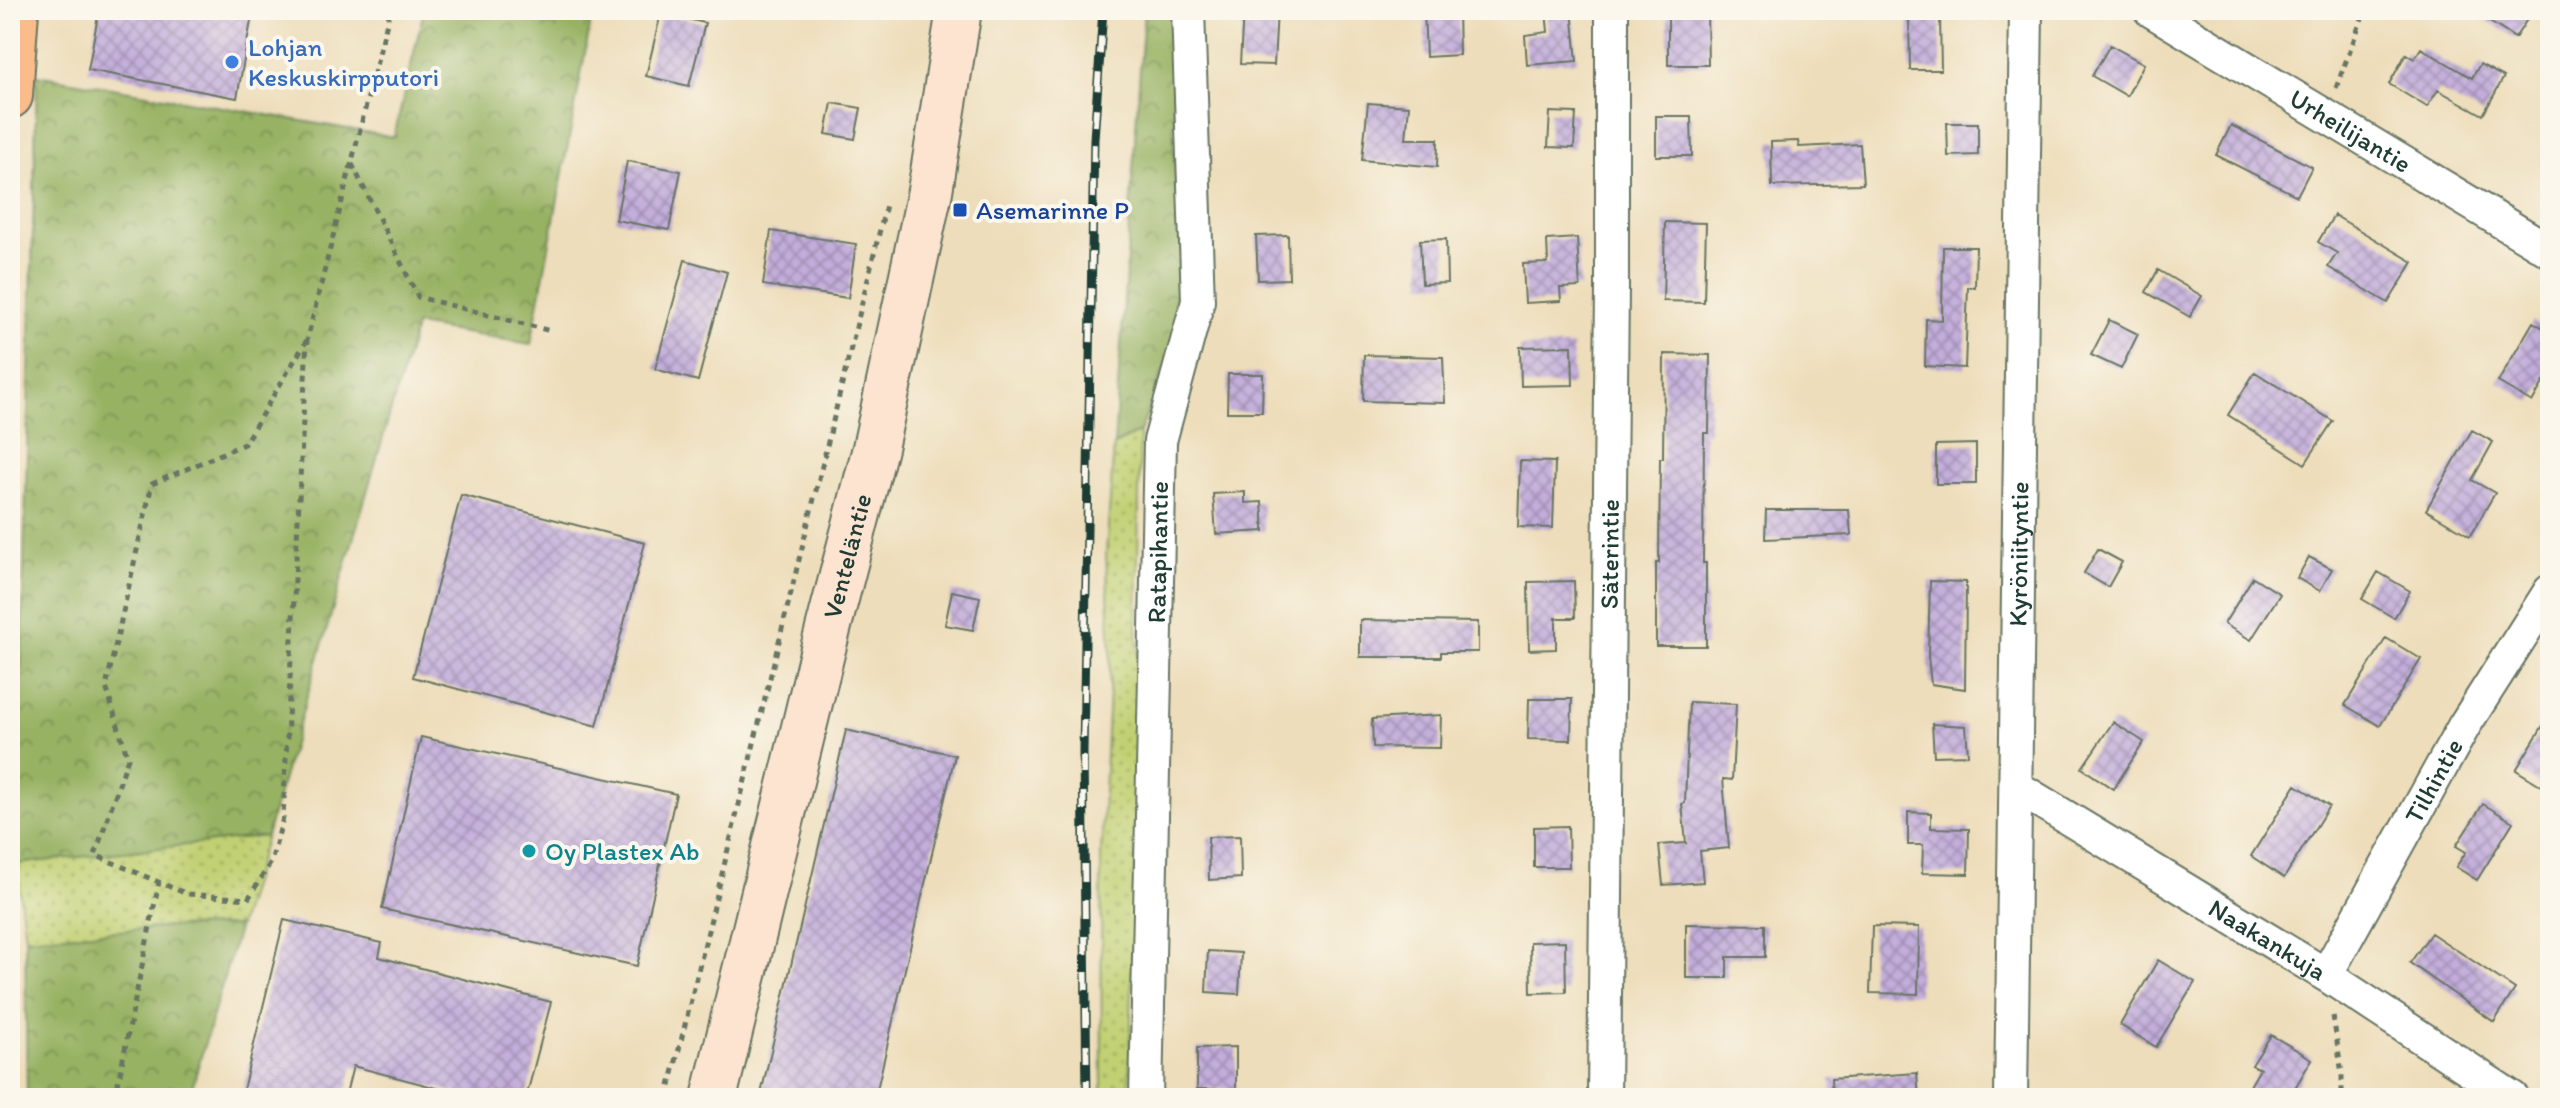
<svg xmlns="http://www.w3.org/2000/svg" width="2560" height="1108" font-family="Itim,sans-serif">
  <style>
    .grass { fill: url(#grass-dots); stroke: #708653; stroke-width: 2 }
    .forest { fill: url(#forest-crowns); stroke: #5c784c; stroke-width: 2 }
    .building { fill: url(#building-cross-hatch) }
    .lines { fill: none; stroke-linecap: round; stroke-linejoin: round }
    .street-casing { stroke: #677563; stroke-width: 36 }
    .secondary-casing { stroke: #677563; stroke-width: 48 }
    .highway-casing { stroke: #677563; stroke-width: 48 }
    .path { stroke: #677563; stroke-width: 5; stroke-dasharray: 6 6; stroke-linecap: butt }
    .street { stroke: #fff; stroke-width: 32 }
    .secondary { stroke: #fde4d0; stroke-width: 44 }
    .highway { stroke: #f9bc8a; stroke-width: 44 }
    .rail-casing { stroke: #1f3d34; stroke-width: 9 }
    .rail { stroke: #fbf7ec; stroke-width: 6; stroke-dasharray: 18; stroke-linecap: butt }
    .shop-dot { fill: #3f7fe0; stroke: #fbf7ec; stroke-width: 3 }
    .transit-dot { fill: #1a4fb4; stroke: #fbf7ec; stroke-width: 3 }
    .culture-dot { fill: #0f9aa8; stroke: #fbf7ec; stroke-width: 3 }
    .labels { text-anchor: middle; dominant-baseline: central; stroke-width: 8; stroke-linejoin: round; paint-order: stroke }
    .shop-label { font-size: 26px; fill: #366cbe; stroke: #fbf7ec; text-anchor: start }
    .street-label { font-size: 26px; fill: #1f3d34; stroke: #fbf7ec }
    .transit-label { font-size: 26px; fill: #164399; stroke: #fbf7ec; text-anchor: start }
    .culture-label { font-size: 26px; fill: #0d838f; stroke: #fbf7ec; text-anchor: start }
  </style>
  <defs>
    <pattern id="grass-dots" width="8" height="8" patternUnits="userSpaceOnUse" patternTransform="scale(2)"><rect width="8" height="8" fill="#c1d072"/><path d="M2 2h.1M6 6h.1" fill="none" stroke="#9caa5e" stroke-width="1.8" stroke-linecap="round"/></pattern>
    <pattern id="forest-crowns" width="20" height="18" patternUnits="userSpaceOnUse" patternTransform="scale(2)"><rect width="20" height="18" fill="#98b264"/><path d="M2 6a3 3 0 1 1 6 0M12 15a3 3 0 1 1 6 0" fill="none" stroke="#7b9253"/></pattern>
    <pattern id="building-cross-hatch" width="8" height="8" patternUnits="userSpaceOnUse" patternTransform="scale(2)"><rect width="8" height="8" fill="#c3addb"/><path d="M0 0l8 8M0 8l8-8" fill="none" stroke="#9e8eb2"/></pattern>
  </defs>
  <rect width="100%" height="100%" fill="#fbf7ec"/>
  <filter id="ink" filterUnits="userSpaceOnUse"><feTurbulence type="fractalNoise" baseFrequency=".0125" numOctaves="2"/><feDisplacementMap in="SourceGraphic" scale="16" xChannelSelector="R" yChannelSelector="G"/><feConvolveMatrix kernelMatrix="1 2 1 2 8 2 1 2 1" color-interpolation-filters="sRGB"/></filter>
  <filter id="wash" filterUnits="userSpaceOnUse"><feTurbulence type="fractalNoise" baseFrequency=".006" numOctaves="4" result="noise"/><feDisplacementMap in="SourceGraphic" scale="32" xChannelSelector="R" yChannelSelector="G"/><feGaussianBlur stdDeviation="1.8" result="paint"/><feColorMatrix in="noise" values="0 0 0 0 0 0 0 0 0 0 0 0 0 0 0 0 0 1.4 0 .05"/><feComposite in="paint" operator="in"/></filter>
  <g filter="url(#wash)">
    <rect width="100%" height="100%" fill="#edddba"/>
    <path class="grass" d="M1140 432 1137 621 1139 714 1129 1098H1102L1101 855 1111 651 1106 554 1114 445Z
      M266 836 239 926 173 927 25 938 16 864Z"/>
    <path class="forest" d="M424 10H593L531 344 416 325 266 836 16 864 37 75 394 137Z
      M1144 10H1174V152L1185 277 1180 327 1140 432 1114 445Z
      M239 926 189 1098H27L25 938 173 927Z"/>
    <g id="blocks">
      <path class="building" d="M99 10H253L237 98 88 70Z
        M1243 10H1277L1274 65 1240 64Z
        M1424 10H1458L1459 55 1426 57Z
        M1546 10H1572L1577 61 1527 65 1525 35 1548 32Z
        M1668 10H1707L1708 65H1668Z
        M2471 10H2533L2515 38Z
        M661 13 705 23 689 86 646 76Z
        M1940 16 1941 70H1910L1909 17Z
        M2110 45 2144 64 2127 96 2092 76Z
        M2421 48 2472 78 2480 64 2504 77 2483 115 2438 90 2427 107 2389 84 2406 54 2414 59Z
        M832 103 861 108 855 139 826 134Z
        M1368 103 1409 106 1406 139H1438L1437 167 1362 160Z
        M1550 112 1576 113 1574 148 1548 147Z
        M1656 116H1691L1692 156H1656Z
        M1947 123H1978V155L1948 156Z
        M2231 125 2312 167 2297 196 2216 155Z
        M1798 141 1799 147 1860 144 1863 184 1772 186 1771 142Z
        M627 161 681 171 669 230 616 220Z
        M2334 215 2413 262 2388 303 2328 267 2337 253 2318 242Z
        M1665 222 1706 223 1704 302 1663 301Z
        M771 231 856 244 848 298 763 285Z
        M1288 235 1289 279 1258 280 1256 236Z
        M1577 238 1580 287 1560 288 1561 301 1525 303 1523 264 1548 263 1547 240Z
        M1446 239 1447 283 1422 284 1420 240Z
        M1943 247H1976L1975 287H1968L1965 368 1925 366 1926 319 1942 320Z
        M685 260 727 272 698 381 655 369Z
        M2158 270 2202 296 2190 317 2146 292Z
        M2109 320 2138 334 2121 369 2091 355Z
        M2533 322 2550 332V371L2532 402 2498 382Z
        M1572 346 1573 385 1521 386 1520 347Z
        M1664 354 1710 355 1709 433H1704L1703 563H1706V646H1656V563H1659L1660 458H1663Z
        M1364 355 1443 357 1445 403 1363 401Z
        M2255 372 2333 421 2305 464 2228 415Z
        M1228 374H1263L1262 412H1227Z
        M2472 430 2493 442 2472 480 2495 493 2470 536 2426 510Z
        M1976 444V484H1936V445Z
        M1520 461 1555 462 1553 528 1518 527Z
        M1245 492V503L1262 502 1264 531 1216 534 1213 494Z
        M461 495 645 543 597 726 413 677Z
        M1766 510H1849L1851 535 1765 539Z
        M2098 549 2122 562 2108 587 2084 573Z
        M2309 557 2332 569 2320 591 2297 578Z
        M2378 572 2410 591 2394 618 2362 599Z
        M2253 577 2280 594 2251 640 2224 624Z
        M1574 581 1575 618H1556V649L1529 650 1528 582Z
        M1930 581 1966 582 1965 689 1931 684 1928 656Z
        M952 591 980 597 973 630 945 625Z
        M1360 620 1478 622V652H1441V657H1360Z
        M2386 638 2421 659 2380 726 2345 705Z
        M1529 699H1572L1571 740 1528 739Z
        M1689 702 1736 704 1732 780 1723 779 1729 848 1700 851 1703 882 1663 885 1659 845 1686 843 1682 804 1685 803Z
        M2550 714V791L2516 770Z
        M1441 715 1440 748 1373 747 1372 719Z
        M2113 722 2144 742 2113 789 2082 768Z
        M1932 724 1966 726 1968 755 1934 756Z
        M846 730 955 755 875 1098H760Z
        M421 737 676 794 637 966 382 909Z
        M2296 785 2329 806 2284 878 2251 856Z
        M2483 804 2513 822 2477 880 2456 867 2466 852 2456 846Z
        M1908 812 1931 813V828L1969 829 1968 874 1922 873 1923 845H1908Z
        M1568 826 1569 867H1534V827Z
        M1240 836 1241 878 1209 880 1208 837Z
        M284 920 382 943 379 957 551 1002 526 1098H475L353 1066 345 1098H241Z
        M1686 924 1765 925V957H1727V978H1686Z
        M1872 926 1919 927 1918 994 1870 993Z
        M2431 933 2515 989 2494 1022 2410 963Z
        M1565 941 1566 992 1531 993 1530 942Z
        M1208 951 1241 953 1239 994 1206 992Z
        M2158 960 2195 982 2156 1047 2120 1025Z
        M2271 1035 2312 1059 2289 1098H2243L2260 1069 2252 1065Z
        M1236 1047V1089H1197V1048Z
        M1917 1073 1919 1098H1832L1831 1079Z"/>
    </g>
  </g>
  <g filter="url(#ink)">
    <use href="#blocks" fill-opacity="0" stroke="#677563" stroke-width="2"/>
    <g class="lines">
      <defs>
        <g id="street">
          <path id="s1" d="M2150 10 2550 251"/>
          <path id="s2" d="M2018 788 2326 975 2513 1098"/>
          <path id="s3" d="M2326 975 2464 726 2550 591"/>
          <path id="s4" d="M1146 1098 1160 441 1198 301 1188 10"/>
          <path id="s5" d="M1604 1098 1612 288V10"/>
          <path id="s6" d="M2011 1098 2026 10"/>
        </g>
        <g id="secondary">
          <path id="s7" d="M714 1098 824 645 875 448 930 191 959 10"/>
        </g>
        <path id="highway" d="M10 96 16 10"/>
      </defs>
      <use href="#street" class="street-casing"/>
      <use href="#secondary" class="secondary-casing"/>
      <use href="#highway" class="highway-casing"/>
      <path class="path" d="M2336 88 2365 10
        M352 164 418 297 551 331
        M307 340 244 444 152 484 106 687 128 758 95 855 187 894 248 899 271 862 283 818 307 340 390 10
        M2333 1016 2342 1074V1098
        M115 1098 159 882
        M667 1098 886 205"/>
      <use href="#street" class="street"/>
      <use href="#secondary" class="secondary"/>
      <use href="#highway" class="highway"/>
      <defs>
        <path id="rail" d="M1087 1098 1083 752 1094 139 1103 10"/>
      </defs>
      <use href="#rail" class="rail-casing"/>
      <use href="#rail" class="rail"/>
    </g>
  </g>
  <circle class="shop-dot" cx="232" cy="62" r="8"/>
  <rect class="transit-dot" x="952" y="202" width="16" height="16" rx="4"/>
  <circle class="culture-dot" cx="529" cy="851" r="8"/>
  <g class="labels">
    <g class="shop-label">
      <text x="248" y="47">Lohjan<tspan x="248" dy="30">Keskuskirpputori</tspan></text>
    </g>
    <g class="street-label">
      <text stroke="none"><textPath href="#s1" startOffset="234">Urheilijantie</textPath></text>
      <text stroke="none"><textPath href="#s4" startOffset="546">Ratapihantie</textPath></text>
      <text stroke="none"><textPath href="#s5" startOffset="544">Säterintie</textPath></text>
      <text stroke="none"><textPath href="#s6" startOffset="544">Kyröniityntie</textPath></text>
      <text stroke="none"><textPath href="#s7" startOffset="558">Venteläntie</textPath></text>
      <text stroke="none"><textPath href="#s3" startOffset="222">Tilhintie</textPath></text>
      <text stroke="none"><textPath href="#s2" startOffset="292">Naakankuja</textPath></text>
    </g>
    <g class="transit-label">
      <text x="976" y="210">Asemarinne P</text>
    </g>
    <g class="culture-label">
      <text x="545" y="851">Oy Plastex Ab</text>
    </g>
  </g>
  <rect width="2560" height="1108" fill="none" stroke="#fbf7ec" stroke-width="40"/>
</svg>
